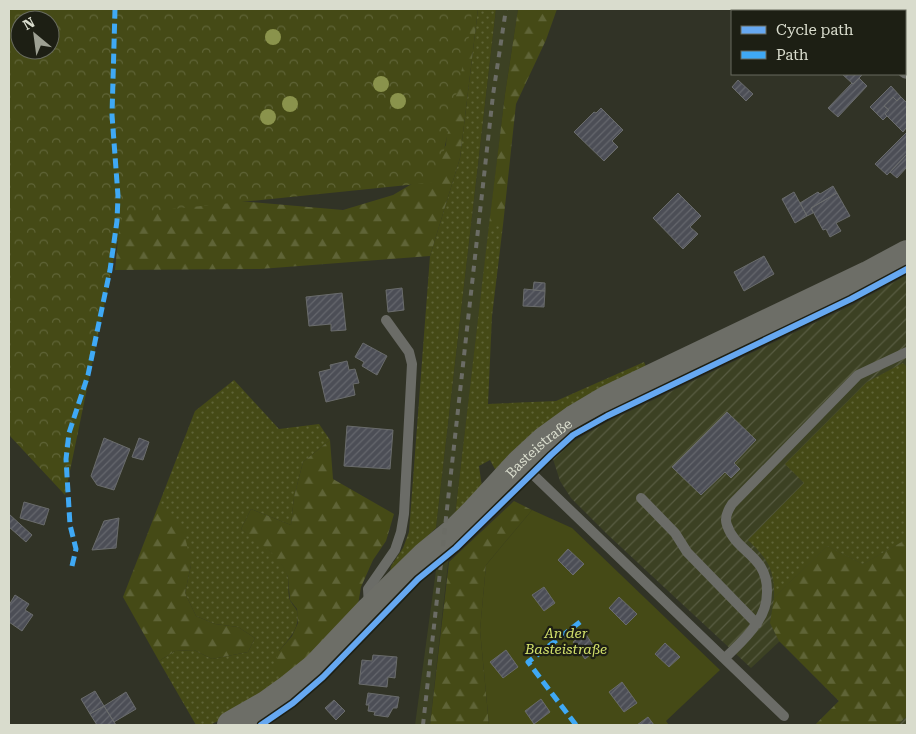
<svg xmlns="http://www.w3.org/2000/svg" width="916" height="734" font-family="'Roboto Serif',serif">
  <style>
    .built { fill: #3c4123 }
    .industrial { fill: url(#industrial-furrows) }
    .grass { fill: url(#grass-dots) }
    .forest { fill: url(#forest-firs) }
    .park { fill: url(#park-crowns); fill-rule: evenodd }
    .garden { fill: #454a16 }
    .building { fill: url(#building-hatch); stroke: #6a6c6c }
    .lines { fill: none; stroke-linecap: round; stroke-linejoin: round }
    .lane { stroke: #6b6c67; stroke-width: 10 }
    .street { stroke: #6b6c67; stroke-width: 20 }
    .secondary { stroke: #6d6e67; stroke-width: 28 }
    .rail { stroke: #6b6c65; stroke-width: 4; stroke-dasharray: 6 6; stroke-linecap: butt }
    .quiet { stroke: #3fa9f5; stroke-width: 5; stroke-dasharray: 10 5; stroke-linecap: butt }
    .cycleway-casing { stroke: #1d1f14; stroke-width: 9 }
    .cycleway { stroke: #66a8f1; stroke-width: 6 }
    .tree { fill: #8a934c }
    .labels { text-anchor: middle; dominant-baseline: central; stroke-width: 4.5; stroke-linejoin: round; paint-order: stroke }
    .street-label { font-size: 14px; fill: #d9dccd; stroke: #1d1f14 }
    .park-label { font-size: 14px; font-style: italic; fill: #d3e16b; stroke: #1d1f14 }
  </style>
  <defs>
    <pattern id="industrial-furrows" width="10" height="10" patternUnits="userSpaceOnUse" patternTransform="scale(1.25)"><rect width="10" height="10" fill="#3c4123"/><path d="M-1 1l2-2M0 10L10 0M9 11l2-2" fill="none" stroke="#585c42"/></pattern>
    <pattern id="grass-dots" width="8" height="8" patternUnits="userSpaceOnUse" patternTransform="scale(1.25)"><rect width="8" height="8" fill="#454a16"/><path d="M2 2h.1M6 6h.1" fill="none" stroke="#5f6437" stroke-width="1.8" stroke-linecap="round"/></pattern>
    <pattern id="forest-firs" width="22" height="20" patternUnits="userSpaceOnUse" patternTransform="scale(1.25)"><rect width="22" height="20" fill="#454a16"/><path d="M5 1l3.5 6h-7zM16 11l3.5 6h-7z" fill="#5f6437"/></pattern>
    <pattern id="park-crowns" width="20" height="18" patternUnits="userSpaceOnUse" patternTransform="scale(1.25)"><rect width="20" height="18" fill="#454a16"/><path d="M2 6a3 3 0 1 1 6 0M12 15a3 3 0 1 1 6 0" fill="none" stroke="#5f6437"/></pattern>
    <pattern id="building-hatch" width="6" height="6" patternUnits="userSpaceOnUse" patternTransform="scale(1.25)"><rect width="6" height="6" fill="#4c4e56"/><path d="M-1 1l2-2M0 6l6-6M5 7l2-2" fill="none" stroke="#65676d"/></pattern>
  </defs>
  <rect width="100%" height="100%" fill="#313326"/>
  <path class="built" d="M496 9H518L505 94 455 515 436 528Z
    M450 546 430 725H415L438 555Z"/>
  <path class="industrial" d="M907 275V725H815L839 701 780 641 751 668 608 535 571 498 560 481 553 459 574 441 607 422 852 305Z"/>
  <path class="grass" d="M478 9H496L436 528 390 572 391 566 403 548 409 532 430 256 460 158Z
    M489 225H503L492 316 488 404 556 401 644 362 647 369 496 471 490 460 479 466 482 487 455 515Z
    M903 363 907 367V539L863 564 827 546 774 598C775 570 768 559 748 540L804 483 785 464 867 382Z
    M234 380 279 429 319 424 330 440 303 462 294 497 291 525 251 509 241 529C258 541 283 556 288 578 289 585 288 591 289 597 290 603 295 606 297 611 301 627 289 639 279 651L283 680 234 713 210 725H196L159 661 175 651 194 650 212 659 248 652 255 638 238 627 215 624 196 616 185 593 191 565 159 504 195 411Z"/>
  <path class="forest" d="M454 9H478L460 158 430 256 260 269 115 270 122 198 250 202 343 210 393 195 427 175 446 145Z
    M518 9H557L546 40 516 104 503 225H489L505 94Z
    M330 440 333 479 394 514 386 541 373 560 361 587 358 605 305 661 283 680 274 665 279 651 292 636 298 623 297 609 290 600 288 577 282 565 270 551 241 529 251 509 291 525 294 497 303 462Z
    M514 501 532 510 486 565 480 630 489 725H430L449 562Z
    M159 504 184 531 191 565 185 593 196 616 215 624 238 627 255 638 248 652 212 659 194 650 175 651 159 661 123 597Z
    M907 539V716L897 725H815L839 701 779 641 770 623 774 598 827 546 863 564Z"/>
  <path class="park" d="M9 9H472L470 32 437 182 123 214 65 495 9 435ZM20 20H50V50H20Z"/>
  <path class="garden" d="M532 510 572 528 720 670 666 721 669 725H489L480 630 486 565Z"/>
  <path class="building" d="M842 74H863L853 84Z
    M859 78 867 86 838 117 828 108 852 83 853 84Z
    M738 80 753 94 746 101 732 87Z
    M891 86 901 97 897 101 893 97 884 106 889 110 885 114 887 116 883 120 870 107Z
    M893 97 897 101 901 97 907 103V127L903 132 885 114 889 110 884 106Z
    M601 108 623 130 612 141 618 147 604 161 574 132 594 112 596 113Z
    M907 132V154L887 175 875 164Z
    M907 154V167L897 178 890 172Z
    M833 186 837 193 811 208 813 213 807 216 800 203 818 192 820 194Z
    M794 192 807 216 795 223 782 199Z
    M678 193 701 216 690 227 698 234 683 249 653 218Z
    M837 193 850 216 836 223 841 231 830 237 826 229 823 230 811 208Z
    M764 256 774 274 744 291 734 272Z
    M534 282 545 283V291L533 290Z
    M402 288 404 310 388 312 386 290Z
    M524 289 545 291 544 307 523 306Z
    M342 293 346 330 331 331V324L309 326 306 297Z
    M363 343 387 356 377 375 362 366 364 362 355 357Z
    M347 361 349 370 355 369 359 383 353 384 355 395 326 402 319 372 331 369 330 365Z
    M727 412 756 440 734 463 740 469 731 478 725 472 701 495 672 467Z
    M347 426 393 430 390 469 344 466Z
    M104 438 130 449 114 490 97 485 91 476Z
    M139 438 149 442 143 460 132 457Z
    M24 502 49 509 44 525 20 518Z
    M9 514 32 535 26 542 9 527Z
    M119 518 116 548 92 550 104 521Z
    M568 549 584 564 573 575 558 560Z
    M544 587 555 603 544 611 532 595Z
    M15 595 29 604 25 610 33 615 22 631 9 622V605Z
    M619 597 637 614 626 625 609 608Z
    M585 633 599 654 592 658 590 655 585 659 573 642Z
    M665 643 680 657 669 667 655 654Z
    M506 650 518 667 503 678 490 662Z
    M373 655 397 657 395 678 388 677 387 687 359 684 362 660 372 661Z
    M622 682 637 703 624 712 609 692Z
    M95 691 104 706 90 714 81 699Z
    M126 692 136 709 114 722 104 706Z
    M368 693 399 697 397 708H393L388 717 374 715 375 712 368 711 369 705H366Z
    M541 699 550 712 534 724 525 711Z
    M334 700 345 711 336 720 325 708Z
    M104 706 114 722 116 725H97L90 714Z
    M648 717 654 725H637Z"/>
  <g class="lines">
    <path class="lane" d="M521 463 784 716
      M641 498 675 533 687 552 757 624
      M369 606 368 589 395 550 401 532 404 514 412 364 409 352 386 320
      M725 658C736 647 748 637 756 624 763 615 767 603 767 592 768 555 736 553 727 525 724 518 728 510 732 504L858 375 907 352"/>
    <path class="street" d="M845 9 847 11
      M905 67 907 69"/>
    <path class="secondary" id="s1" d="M231 725 266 705 291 687 316 667 370 610 426 555 459 528 474 513 520 463 545 440 574 419 606 400 868 275 907 254"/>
    <path class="rail" d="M423 725 493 95 506 9"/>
    <path class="quiet" d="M72 566 76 549 70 525 66 459 69 433 88 375 110 270 117 221 118 196 112 115 115 9
      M576 725 528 662 580 622"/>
    <defs>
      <path id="cycleway" d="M261 725 293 703 323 677 418 579 456 548 551 455 573 435 607 416 851 299 907 269"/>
    </defs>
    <use href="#cycleway" class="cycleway-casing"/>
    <use href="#cycleway" class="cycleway"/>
  </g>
  <g class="tree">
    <circle cx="273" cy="37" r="8"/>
    <circle cx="381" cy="84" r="8"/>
    <circle cx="398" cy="101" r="8"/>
    <circle cx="290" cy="104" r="8"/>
    <circle cx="268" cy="117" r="8"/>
  </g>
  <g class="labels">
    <g class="street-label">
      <text stroke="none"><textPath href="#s1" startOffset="416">Basteistraße</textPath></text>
    </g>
    <g class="park-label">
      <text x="566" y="633">An der<tspan x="566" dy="16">Basteistraße</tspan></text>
    </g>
  </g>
  <rect width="916" height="734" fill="none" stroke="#d9dccd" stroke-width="20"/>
  <rect x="731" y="10" width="175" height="65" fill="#1d1f14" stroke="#686b5e"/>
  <rect x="741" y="26" width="25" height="8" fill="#66a8f1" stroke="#686b5e"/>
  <text x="776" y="35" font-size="15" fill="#d9dccd">Cycle path</text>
  <rect x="741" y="51" width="25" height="8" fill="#3fa9f5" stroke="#686b5e"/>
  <text x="776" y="60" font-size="15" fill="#d9dccd">Path</text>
  <g transform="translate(35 35) rotate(331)"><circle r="24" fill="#1d1f14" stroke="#686b5e"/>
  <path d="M0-4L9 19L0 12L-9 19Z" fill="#9ea193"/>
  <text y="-8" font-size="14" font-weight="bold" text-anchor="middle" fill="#d9dccd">N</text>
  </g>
</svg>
